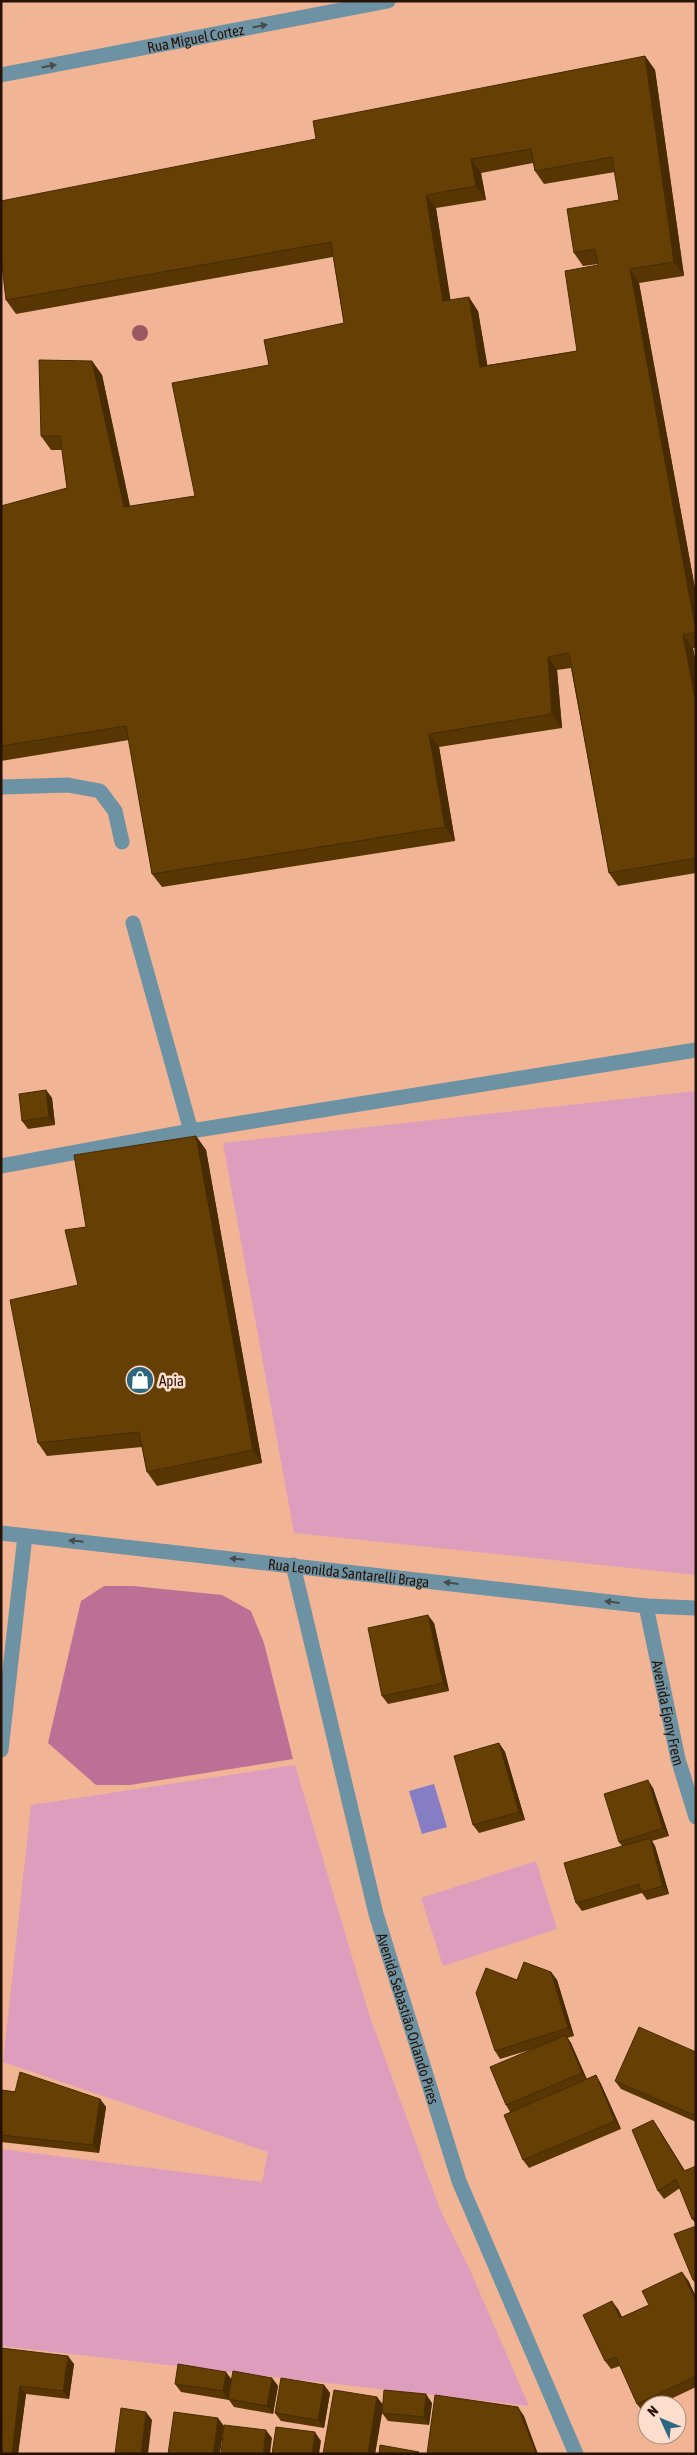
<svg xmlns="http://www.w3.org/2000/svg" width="697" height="2455" font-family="'Asap Condensed',sans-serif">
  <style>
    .green { fill: #de9dbc }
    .forest { fill: #bc7096 }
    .water { fill: #867dc5 }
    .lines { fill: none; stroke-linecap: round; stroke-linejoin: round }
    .minor { stroke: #6d92a3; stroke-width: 15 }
    .tree { fill: #995861 }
    .wall { fill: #583603; fill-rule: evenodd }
    .shaded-wall { fill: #472c03 }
    .building { fill: #663f04; stroke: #472c03; fill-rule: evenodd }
    .oneway { fill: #464c4d }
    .labels { text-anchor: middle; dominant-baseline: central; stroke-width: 5; stroke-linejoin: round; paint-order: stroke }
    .street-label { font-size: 15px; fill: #271206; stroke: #fddecd }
    .poi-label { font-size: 15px; fill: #271206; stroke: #fddecd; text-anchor: start }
  </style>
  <rect width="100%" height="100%" fill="#f1b596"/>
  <path class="green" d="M696 1091V1575L294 1533 223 1143Z
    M295 1765 370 2017 440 2209 470 2270 529 2406 1 2346V2149L262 2182 268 2152 3 2062 31 1805Z
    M536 1861 557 1929 443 1966 421 1898Z"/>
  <path class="forest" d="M104 1586H133L222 1595 251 1611 264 1643 293 1759 130 1785H96L48 1743 81 1601Z"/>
  <path class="water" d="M434 1784 447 1827 422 1834 409 1791Z"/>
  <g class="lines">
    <g class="minor">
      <path id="s1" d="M1 75 388 1"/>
      <path d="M1 787 68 785 100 791 115 811 122 842"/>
      <path d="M133 923 191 1131"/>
      <path d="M1 1166 191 1131 696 1050"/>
      <path id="s2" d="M1 1533 646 1606 696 1608"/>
      <path id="s3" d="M293 1565 376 1914 459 2181 576 2454"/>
      <path id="s4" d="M646 1606 678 1759 696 1817"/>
      <path d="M1 1750 25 1536"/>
    </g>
  </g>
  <circle class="tree" cx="140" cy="333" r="8"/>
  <path class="wall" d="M645 56 655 70 684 276 639 283 696 594V648H693L696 665V873L618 886 609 873 571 668 557 670 562 728 439 747 455 841 162 887 152 874 129 740 1 761V506L67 488 62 450H51L41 436 92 361 102 375 130 506 195 496 269 365 344 323 333 257 16 314 6 300 316 139ZM533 163 535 171 544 184 615 172 619 200 574 253 583 266 598 264V265L577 351 487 365 478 311 450 300 436 208 486 200 481 173Z
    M46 1090 52 1098 55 1125 28 1129 22 1121Z
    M196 1136 206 1150 262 1463 157 1486 147 1472 142 1447 47 1456 38 1443 78 1285 86 1227Z
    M434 1623 449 1691 388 1704 382 1696Z
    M499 1743 505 1752 525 1820 479 1833 473 1825Z
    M653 1788 669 1836 652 1841 655 1846 669 1894 647 1900 642 1893 582 1911 576 1903 622 1846 619 1842Z
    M551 1972 557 1980 574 2036 567 2038 571 2043 587 2079 596 2075 601 2084 621 2129 529 2168 523 2160 510 2112 506 2105 533 2049 500 2059 495 2051 517 1980Z
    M696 2052V2122L621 2089 615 2081Z
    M1 2090 100 2099 106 2107 99 2153 1 2142Z
    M653 2120 685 2171 696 2166V2224L692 2219 680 2188 664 2199 658 2191Z
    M696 2226V2285L693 2280Z
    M688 2280 696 2297V2387L658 2405H647V2410L643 2412 637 2404 620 2366 611 2369 605 2361 618 2309 622 2317 649 2305Z
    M1 2348 74 2364 69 2399 26 2394 18 2454H1Z
    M272 2378 278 2386 273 2414 234 2407 229 2400 181 2392 175 2384 231 2380Z
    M324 2385 330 2393 324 2428 281 2421 275 2413Z
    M377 2397 383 2405 432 2403 429 2425 388 2421 382 2413 383 2408 375 2454H323Z"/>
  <path class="shaded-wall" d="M645 56 655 70 684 276 674 262Z
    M471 159 481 173 486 200 476 186Z
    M426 195 436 208 453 315 443 301Z
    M630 269 639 283 696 594V633Z
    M469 297 478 311 490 380 480 367Z
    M92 361 102 375 133 521 124 507Z
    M683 635 693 648 696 665V704Z
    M548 657 557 670 562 728 552 714Z
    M429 734 439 747 455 841 445 827Z
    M46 1090 52 1098 55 1125 49 1117Z
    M196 1136 206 1150 262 1463 253 1450Z
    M428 1615 434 1623 449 1691 443 1683Z
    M499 1743 505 1752 525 1820 519 1812Z
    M648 1780 653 1788 669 1836 663 1828Z
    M650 1838 655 1846 669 1894 663 1886Z
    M551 1972 557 1980 574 2036 568 2028Z
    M566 2035 571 2043 587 2081 582 2073Z
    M596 2075 601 2084 621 2129 615 2121Z
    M100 2099 106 2107 99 2153 93 2145Z
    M653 2120 659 2129 690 2179 684 2171Z
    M682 2272 688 2280 696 2297V2301Z
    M612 2301 618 2309 626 2326 620 2318Z
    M68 2356 74 2364 69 2399 63 2391Z
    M226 2372 232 2380 229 2400 223 2391Z
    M272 2378 278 2386 273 2414 267 2406Z
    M324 2385 330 2393 324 2428 318 2420Z
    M20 2386 26 2394 18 2454H12Z
    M426 2394 432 2403 429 2425 424 2417Z
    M377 2397 383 2405 375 2454H368Z
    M518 2407 524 2416 538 2454H536Z
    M146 2412 152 2420 148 2454H141Z
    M218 2418 224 2426 220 2454H213Z
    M266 2430 272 2438 270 2454H263Z
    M315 2432 321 2441 319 2454H312Z"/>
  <path class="building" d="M645 56 674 262 630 269 696 632 683 635 696 704V858L609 873 569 653 548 657 552 714 429 734 445 827 152 874 126 726 1 746V506L67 488 60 436H41L39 360 92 361 124 507 195 496 172 383 269 365 264 340 344 323 331 242 6 300 1 257V201L316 139 313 121ZM531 149 535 171 612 157 619 200 567 209 574 253 595 249 598 265 565 271 577 351 480 367 469 297 443 301 426 195 476 186 471 159Z
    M46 1090 49 1117 22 1121 19 1094Z
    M196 1136 253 1450 147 1472 139 1432 38 1443 10 1300 78 1285 65 1230 86 1227 74 1155Z
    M428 1615 443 1683 382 1696 368 1628Z
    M499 1743 519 1812 473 1825 454 1756Z
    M648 1780 663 1828 619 1842 604 1794Z
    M650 1838 663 1886 641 1892 639 1884 576 1903 564 1863Z
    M524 1962 551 1972 568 2028 495 2051 476 1993 486 1968 517 1980Z
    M639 2027 696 2052V2116L615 2081Z
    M566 2035 582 2073 506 2105 490 2067Z
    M20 2072 100 2099 93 2145 1 2135V2090L15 2092Z
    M596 2075 615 2121 523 2160 504 2115Z
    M653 2120 684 2171 696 2166V2217L692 2219 676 2179 658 2191 632 2130Z
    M696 2226V2279L693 2280 674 2234Z
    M682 2272 696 2301V2376L637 2404 616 2357 605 2361 583 2315 612 2301 620 2318 649 2305 642 2291Z
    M1 2348 68 2356 63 2391 20 2386 12 2454H1Z
    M178 2364 226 2372 223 2391 175 2384Z
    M233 2371 272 2378 267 2406 228 2399Z
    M281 2378 324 2385 318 2420 275 2413Z
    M334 2390 377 2397 368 2454H323Z
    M384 2390 426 2394 424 2417 382 2413Z
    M435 2395 518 2407 536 2454H427Z
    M121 2408 146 2412 141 2454H115Z
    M174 2412 218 2418 213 2454H168Z
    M224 2425 266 2430 263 2454H221Z
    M276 2427 315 2432 312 2454H272Z
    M380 2445 419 2452 418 2454H379Z"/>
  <defs><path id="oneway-solid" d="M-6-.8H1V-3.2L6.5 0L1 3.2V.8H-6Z" transform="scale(1.25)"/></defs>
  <g class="oneway">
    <use href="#oneway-solid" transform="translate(260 26) rotate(-11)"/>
    <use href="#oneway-solid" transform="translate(49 66) rotate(-11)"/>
    <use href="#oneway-solid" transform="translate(76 1541) rotate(-174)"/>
    <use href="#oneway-solid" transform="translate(237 1559) rotate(-174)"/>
    <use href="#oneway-solid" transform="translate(451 1583) rotate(-173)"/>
    <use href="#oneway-solid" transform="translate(612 1602) rotate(-173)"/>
  </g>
  <defs>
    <symbol id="shop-disc" viewBox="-11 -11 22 22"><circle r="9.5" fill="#2d6780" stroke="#fddecd"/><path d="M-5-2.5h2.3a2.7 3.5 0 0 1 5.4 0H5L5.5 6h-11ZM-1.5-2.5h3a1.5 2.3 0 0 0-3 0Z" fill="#fff"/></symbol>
  </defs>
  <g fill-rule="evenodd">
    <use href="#shop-disc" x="124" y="1364" width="32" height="32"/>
  </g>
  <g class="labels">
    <g class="street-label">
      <text stroke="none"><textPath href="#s1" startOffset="198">Rua Miguel Cortez</textPath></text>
      <text stroke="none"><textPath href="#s2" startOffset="350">Rua Leonilda Santarelli Braga</textPath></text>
      <text stroke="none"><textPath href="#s4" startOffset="109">Avenida Ejony Frem</textPath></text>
      <text stroke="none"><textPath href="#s3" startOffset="468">Avenida Sebastião Orlando Pires</textPath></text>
    </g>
    <g class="poi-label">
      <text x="159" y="1380">Apia</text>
    </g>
  </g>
  <rect width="697" height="2455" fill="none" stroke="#271206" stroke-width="5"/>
  <g transform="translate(662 2420) rotate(314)"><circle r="24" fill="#fddecd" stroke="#a78c7d"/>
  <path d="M0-4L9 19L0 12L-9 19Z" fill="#2d6780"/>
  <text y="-8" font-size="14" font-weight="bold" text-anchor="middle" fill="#271206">N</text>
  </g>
</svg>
